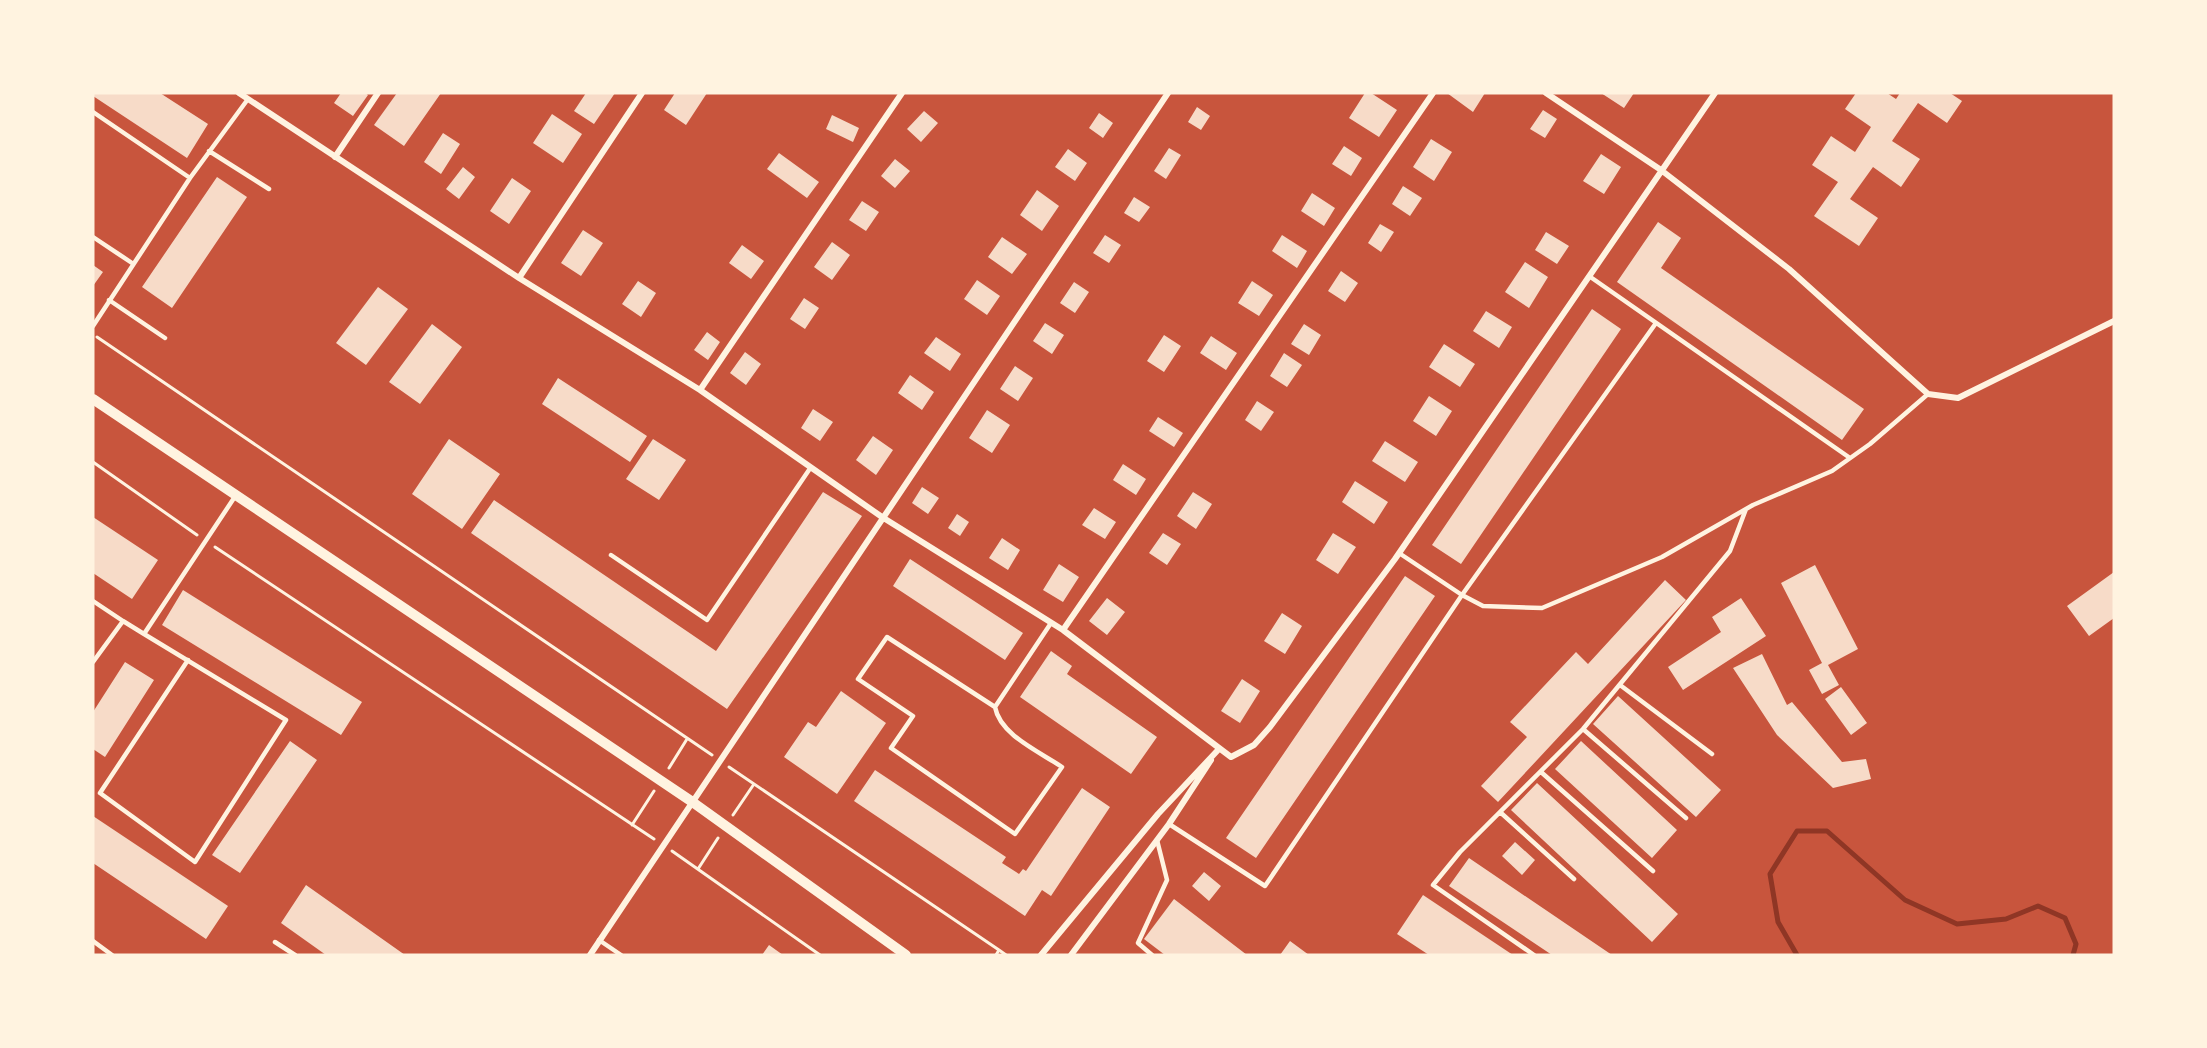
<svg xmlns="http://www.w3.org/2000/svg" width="2207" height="1048" font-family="'IBM Plex Sans',sans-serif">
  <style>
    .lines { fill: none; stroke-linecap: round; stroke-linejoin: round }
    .stream { stroke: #8f3625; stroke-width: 5 }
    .building { fill: #f7dbc8 }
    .path { stroke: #fff3e0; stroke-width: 3 }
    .service { stroke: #fff3e0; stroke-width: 4.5 }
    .minor { stroke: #fff3e0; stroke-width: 6 }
    .tertiary { stroke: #fff3e0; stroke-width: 10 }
  </style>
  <rect width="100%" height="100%" fill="#c8553d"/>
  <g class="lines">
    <path class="stream" d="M1797 955 1778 922 1770 874 1797 831H1827L1905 900 1957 924 2006 919 2038 906 2065 918 2076 944 2073 955"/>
  </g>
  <path class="building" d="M93 93H160L208 124 187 158 93 96Z
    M341 93H365L368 95 353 116 334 103Z
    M397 93H441L404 146 374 125Z
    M586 93H615L594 124 574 111Z
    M675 93H707L686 125 664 110Z
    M1365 93H1371L1397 110 1379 137 1349 118Z
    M1447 93H1485L1473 112Z
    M1601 93H1634L1624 108Z
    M1856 93H1887L1896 99 1900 93H1950L1962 101 1947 123 1918 103 1892 141 1920 159 1901 187 1873 167 1850 199 1878 218 1859 246 1814 216 1838 182 1812 165 1831 136 1855 152 1871 127 1845 109Z
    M1197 107 1210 116 1201 130 1188 122Z
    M1543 110 1557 119 1545 138 1530 129Z
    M924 111 938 123 921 142 907 129Z
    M1099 113 1113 123 1103 138 1089 128Z
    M552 114 582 134 563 163 533 143Z
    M832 115 859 128 853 142 826 129Z
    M443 133 460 144 441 174 424 162Z
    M1431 139 1452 152 1434 181 1413 167Z
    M1344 146 1362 158 1351 176 1332 164Z
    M1169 148 1181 155 1166 179 1154 171Z
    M1068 149 1087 163 1075 181 1055 167Z
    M779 153 819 182 807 198 767 169Z
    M1601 154 1621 167 1604 194 1583 181Z
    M895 159 910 171 895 188 881 176Z
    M463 167 475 177 459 199 446 189Z
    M217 177 247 197 172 308 142 287Z
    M512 178 531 191 509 224 490 211Z
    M1403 186 1422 198 1410 216 1392 204Z
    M1037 190 1059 206 1042 231 1020 215Z
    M1312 193 1335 208 1324 226 1301 211Z
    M1134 197 1150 207 1139 222 1124 213Z
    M862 201 879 212 866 231 849 220Z
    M1658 222 1681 238 1661 268 1864 409 1842 440 1617 282Z
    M1380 224 1394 232 1381 252 1368 243Z
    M583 230 603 243 581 276 561 263Z
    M1546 232 1569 246 1557 264 1535 250Z
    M1105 235 1121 245 1109 263 1093 253Z
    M1282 235 1307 251 1297 268 1272 251Z
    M1002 237 1027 254 1012 274 988 257Z
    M832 242 850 255 832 280 814 267Z
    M742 245 764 261 751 279 729 263Z
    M1525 262 1548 277 1529 308 1505 292Z
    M93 265 103 272 93 286Z
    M1341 271 1358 283 1345 302 1328 291Z
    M977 280 1000 296 987 315 964 299Z
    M638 281 656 293 641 317 622 304Z
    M1252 281 1273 295 1259 316 1238 303Z
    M1074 282 1089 292 1075 313 1060 303Z
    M378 287 408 309 366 365 336 343Z
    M804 298 819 308 805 329 790 319Z
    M1592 309 1621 329 1461 564 1432 545Z
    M1486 311 1512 327 1499 348 1473 331Z
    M1045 323 1064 335 1052 354 1033 341Z
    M432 324 462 347 420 404 389 382Z
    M1304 324 1321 335 1309 355 1291 344Z
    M707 332 720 342 708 360 694 350Z
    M1164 335 1181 346 1164 372 1147 361Z
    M1211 336 1237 353 1226 370 1200 353Z
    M936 337 961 354 950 371 924 353Z
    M1444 344 1475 364 1460 387 1429 367Z
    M745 352 761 364 746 385 730 373Z
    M1284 353 1302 365 1287 387 1270 376Z
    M1015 366 1033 378 1018 401 1000 389Z
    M910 375 934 392 922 410 898 393Z
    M558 378 647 436 630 462 542 404Z
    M1429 396 1452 411 1436 436 1413 421Z
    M1257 401 1274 412 1261 431 1245 420Z
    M813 409 833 422 820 441 801 428Z
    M987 410 1010 425 992 453 969 438Z
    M1158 417 1183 433 1174 447 1149 431Z
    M873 436 893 450 876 475 856 460Z
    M449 439 500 474 462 529 412 494Z
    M653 439 686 460 659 500 626 479Z
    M1385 441 1418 462 1405 482 1372 461Z
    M1123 464 1146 479 1136 495 1113 480Z
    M1355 481 1388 502 1374 524 1342 502Z
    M922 487 939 498 928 514 912 503Z
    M823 492 862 516 727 709 471 533 494 500 716 651Z
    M1193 492 1212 504 1196 529 1177 516Z
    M1094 508 1116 522 1105 539 1082 525Z
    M957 514 969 522 960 536 948 528Z
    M93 517 158 560 132 599 93 573Z
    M1163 533 1181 544 1167 565 1149 553Z
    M1333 533 1356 547 1338 574 1316 560Z
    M1002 538 1020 550 1008 570 989 558Z
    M910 559 1023 633 1005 660 893 586Z
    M1059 564 1079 577 1063 602 1043 590Z
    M1815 565 1858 649 1828 665 1839 685 1822 694 1809 670 1822 663 1781 583Z
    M2114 572V618L2089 636 2067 606Z
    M1405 576 1435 596 1256 858 1226 838Z
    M1665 580 1686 600 1498 802 1481 786 1527 737 1510 722 1576 652 1588 664Z
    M183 590 362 702 341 735 162 625Z
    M1107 598 1125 612 1107 635 1089 621Z
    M1741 598 1766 636 1683 690 1668 667 1721 632 1712 617Z
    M1282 613 1302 626 1285 654 1264 641Z
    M1051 651 1072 666 1067 674 1157 737 1131 774 1020 697Z
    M1762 654 1787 705 1792 702 1842 762 1866 759 1871 779 1833 788 1777 735 1733 668Z
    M125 662 154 680 105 757 93 749V712Z
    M1242 679 1260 691 1240 723 1221 711Z
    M1841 687 1867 723 1851 735 1825 699Z
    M841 691 886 723 837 794 784 757 808 722 816 727Z
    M1618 696 1721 790 1696 817 1593 724Z
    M290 741 317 760 240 873 212 855Z
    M1581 741 1677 830 1652 858 1555 769Z
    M875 770 1006 857 1002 863 1019 874 1023 869 1026 871 1082 788 1110 807 1051 896 1042 890 1025 916 854 801Z
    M1537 783 1678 914 1652 942 1511 810Z
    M93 816 228 906 206 939 93 863Z
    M1515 842 1535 860 1522 875 1502 856Z
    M1469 858 1612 955H1552L1449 886Z
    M1204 872 1221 886 1209 901 1192 886Z
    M306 885 405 955H326L281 923Z
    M1423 895 1513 955H1429L1397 934Z
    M1174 899 1247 955H1165L1144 939Z
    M1290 941 1309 955H1280Z
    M769 945 783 955H762Z"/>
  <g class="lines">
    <path class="path" d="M97 337 712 755
      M93 462 197 535
      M215 547 654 839
      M729 767 999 950
      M669 768 687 739
      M733 815 754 784
      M632 825 654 791
      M672 851 820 955
      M698 869 718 838
      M996 955 999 950 1006 955"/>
    <path class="service" d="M93 112 190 178
      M209 151 269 189
      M93 237 132 263
      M1589 276 1850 458
      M109 300 165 338
      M93 326 190 178 248 99
      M1399 553 1462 595 1483 606 1542 608 1662 557 1753 505 1832 471 1870 444 1928 394
      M611 555 707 620 811 467
      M93 601 123 621
      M144 634 286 720 195 862 100 793 188 660
      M93 662 123 621 144 634 236 495
      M1620 685 1712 754
      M995 707 887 637 858 679 913 716 891 748 1015 834 1062 767C1040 752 1000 735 995 707L1051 623
      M1583 729 1686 818
      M1541 772 1653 871
      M1500 812 1574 879
      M1169 824 1265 886 1462 595 1656 323
      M599 940 621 955
      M93 941 112 955
      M275 942 295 955
      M1152 955 1138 943 1167 880 1157 840
      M1534 955 1433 885 1460 852 1583 729 1730 551 1746 509"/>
    <path class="minor" d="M239 93 519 278 700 390 882 517 1063 630 1231 757 1254 745 1270 727 1395 559 1715 93
      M1546 93 1661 170 1789 269 1928 394 1958 398 2114 321
      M335 157 378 93
      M519 278 642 93
      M700 390 902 93
      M1063 630 1433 93
      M590 955 1168 93
      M1041 955 1158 814 1218 750
      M1071 955 1169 824 1211 760"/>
    <path class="tertiary" d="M93 399 691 801 906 955"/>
  </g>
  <rect width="2207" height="1048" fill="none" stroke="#fff3e0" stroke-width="189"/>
</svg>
